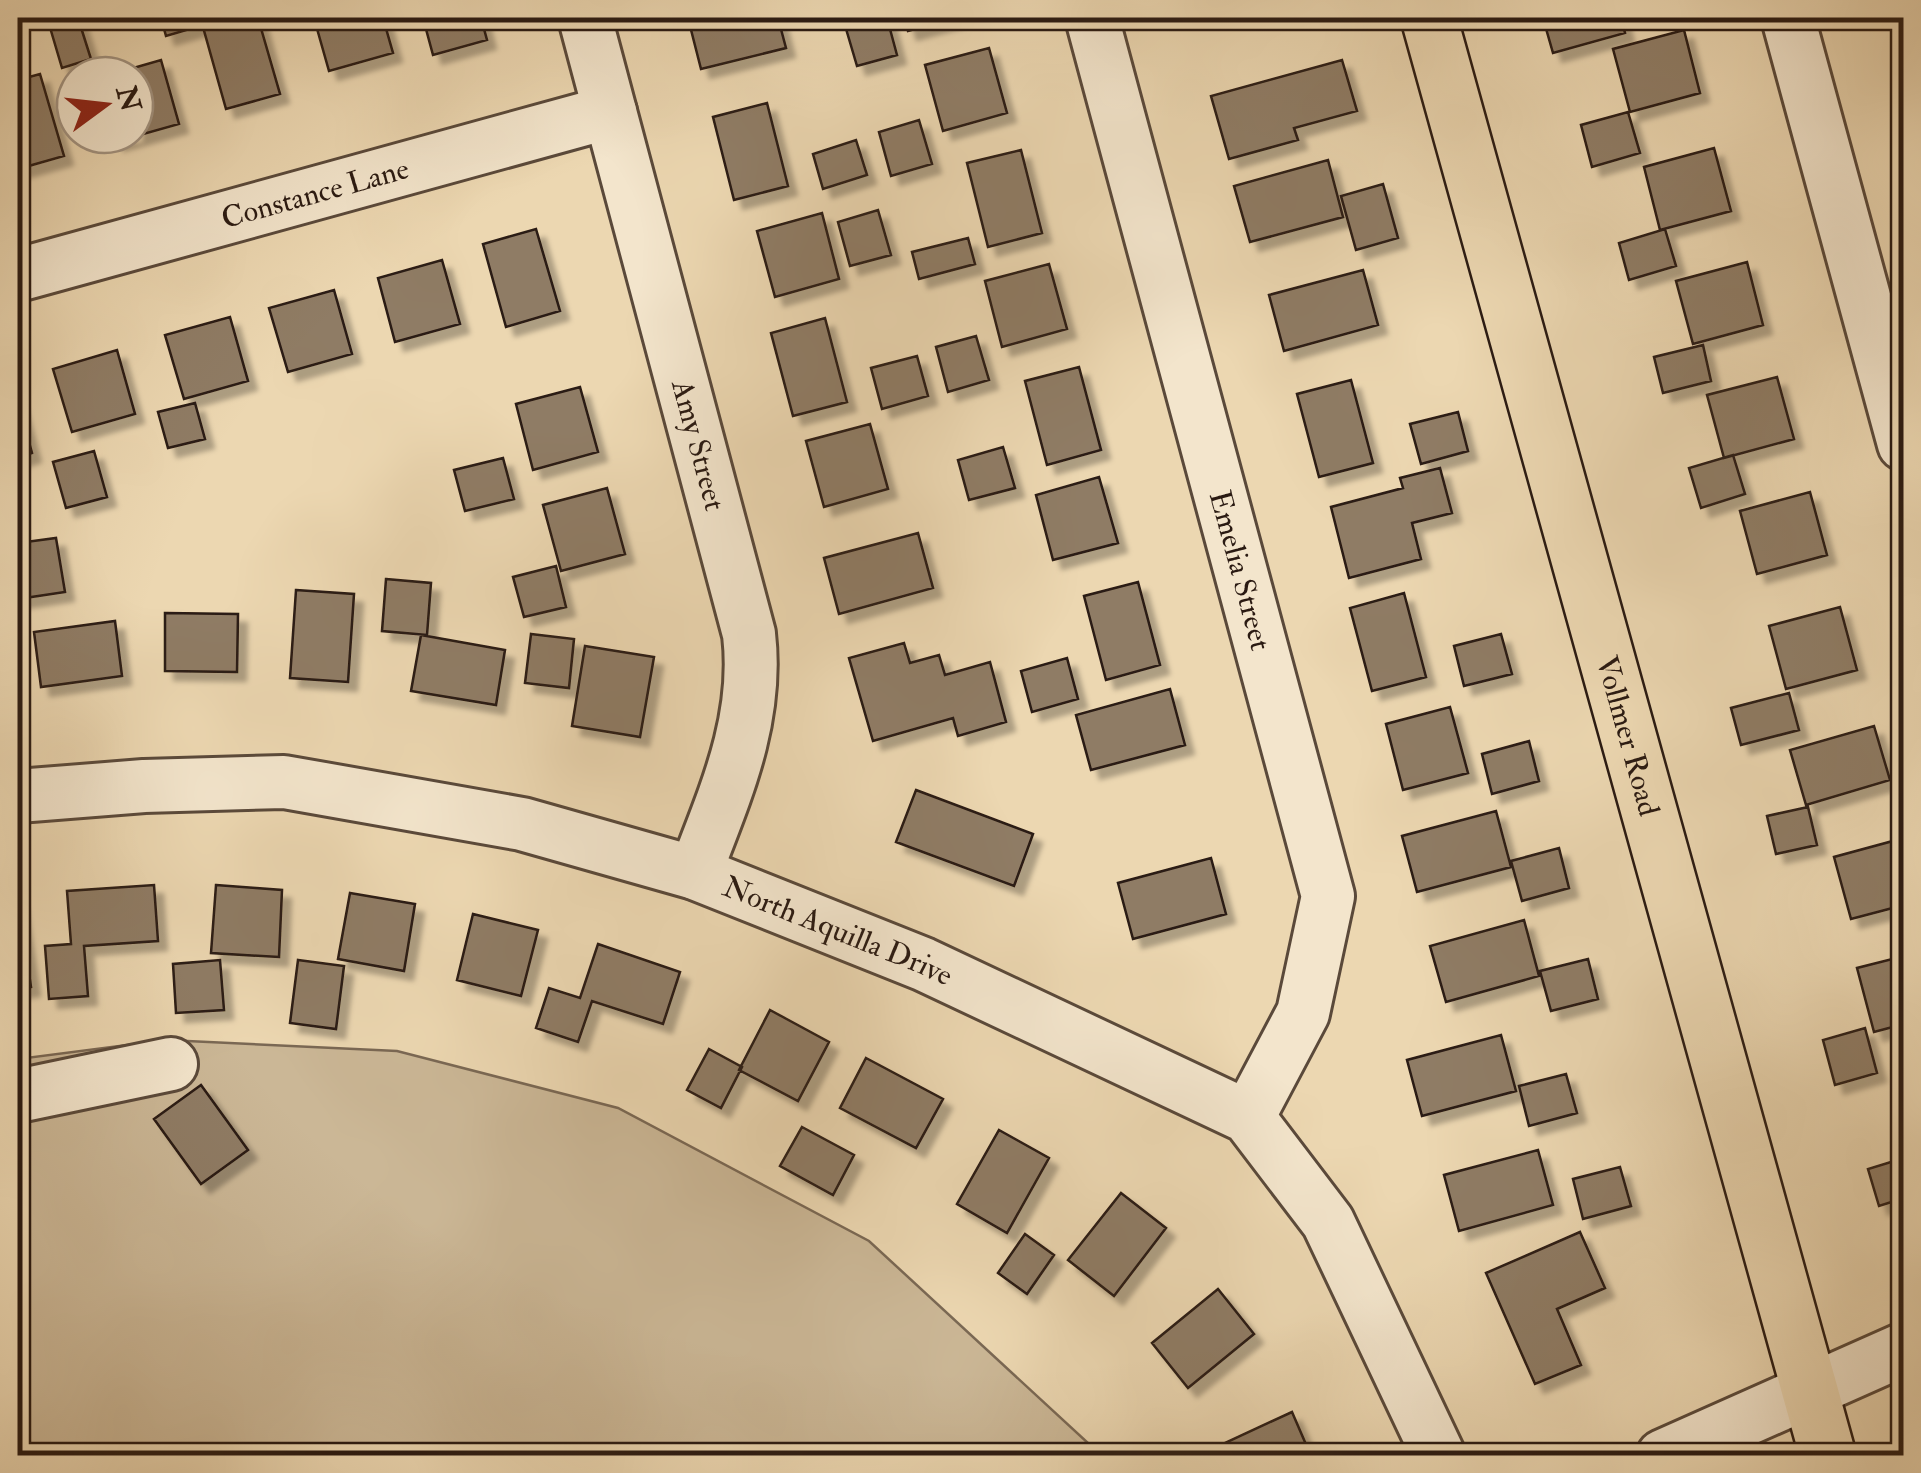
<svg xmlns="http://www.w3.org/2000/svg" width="1921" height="1473" font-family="'IM FELL Double Pica',serif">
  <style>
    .green { fill: #cbb796; stroke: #7a6854; stroke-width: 2.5 }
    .building { fill: #8f7c65; stroke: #2a1a12; stroke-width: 2.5; filter: url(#shadow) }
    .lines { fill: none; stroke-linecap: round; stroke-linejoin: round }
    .minor-casing { stroke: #5a493a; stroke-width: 58 }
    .major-casing { stroke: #2a1a12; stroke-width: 60 }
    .minor { stroke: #f3e5cc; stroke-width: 52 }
    .major { stroke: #ecd7b1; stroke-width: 55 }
    .labels { text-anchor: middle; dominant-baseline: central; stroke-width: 8; stroke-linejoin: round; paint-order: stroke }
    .street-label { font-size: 30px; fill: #2a1a12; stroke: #f3e5cc }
  </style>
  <defs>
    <filter id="shadow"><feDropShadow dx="9" dy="9" stdDeviation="2.5" flood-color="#0004"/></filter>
  </defs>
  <rect width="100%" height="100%" fill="#ecd7b1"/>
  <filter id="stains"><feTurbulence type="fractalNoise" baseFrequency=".002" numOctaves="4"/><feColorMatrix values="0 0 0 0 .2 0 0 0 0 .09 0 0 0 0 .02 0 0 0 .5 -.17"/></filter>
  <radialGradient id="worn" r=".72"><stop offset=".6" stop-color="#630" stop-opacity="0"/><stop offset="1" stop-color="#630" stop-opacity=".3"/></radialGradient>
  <path class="green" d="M166 1040 397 1051 618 1108 869 1241 1101 1455H18V1059Z"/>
  <path class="building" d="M78 18 91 59 62 68 49 24Z
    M161 18H205L207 24 166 36Z
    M235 18H258L280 94 226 109 203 27Z
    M314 18H383L393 53 329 71Z
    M423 18H481L487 40 433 55Z
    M688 18H778L786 48 701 69Z
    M859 18H887L897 55 857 66 844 22Z
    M904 18H955L908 31Z
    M1543 18H1621L1625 33 1553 53Z
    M1684 30 1700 93 1630 112 1613 49Z
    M989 48 1007 113 943 131 925 65Z
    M161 60 179 124 115 142 113 135H135V75H109Z
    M1342 60 1357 111 1294 128 1298 140 1229 159 1211 96Z
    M40 74 64 156 18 169V80Z
    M767 103 788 186 734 200 713 117Z
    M1628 112 1640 153 1592 167 1581 125Z
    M919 120 932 164 891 176 879 132Z
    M856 140 867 175 823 189 813 154Z
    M1714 148 1731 211 1660 230 1644 167Z
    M1021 150 1042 233 988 247 967 163Z
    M1328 160 1343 217 1250 242 1234 186Z
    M1383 184 1398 238 1356 250 1341 196Z
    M878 210 891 255 850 266 838 222Z
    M822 213 839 279 775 297 757 231Z
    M536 229 560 311 506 327 483 244Z
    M1665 229 1676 266 1629 280 1619 243Z
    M968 238 975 264 919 279 912 252Z
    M442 260 460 324 395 342 378 278Z
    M1747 262 1763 325 1693 344 1676 281Z
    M1049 264 1067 329 1002 347 985 281Z
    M1363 270 1378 325 1284 351 1269 295Z
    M334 290 352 354 288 372 269 308Z
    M230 317 248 381 184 399 165 335Z
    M825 318 847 402 793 416 771 333Z
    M976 336 989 380 948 392 936 347Z
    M1703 345 1711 381 1663 393 1654 357Z
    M117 350 135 414 72 432 53 369Z
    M917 356 928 396 882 409 871 368Z
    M1079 367 1101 450 1047 465 1025 381Z
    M1777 377 1794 439 1724 458 1707 395Z
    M1351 380 1373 463 1319 477 1297 394Z
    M580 387 598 452 533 470 516 404Z
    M18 402 32 453 18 458Z
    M195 403 205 439 168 448 158 412Z
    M1458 412 1468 451 1421 464 1410 424Z
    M870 424 888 489 824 507 806 441Z
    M1003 447 1015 488 969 500 958 460Z
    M94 451 107 497 66 508 53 462Z
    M1733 455 1745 494 1701 508 1689 468Z
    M503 458 514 499 465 511 454 470Z
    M1440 468 1452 513 1412 523 1421 559 1349 578 1331 507 1403 488 1400 478Z
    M1099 477 1118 543 1053 560 1036 495Z
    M607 488 625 554 561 571 543 505Z
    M1810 492 1827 555 1757 574 1740 511Z
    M918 533 933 588 839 614 824 558Z
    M56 538 65 592 18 599V543Z
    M556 566 566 607 524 617 513 577Z
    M386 579 431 583 427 635 382 631Z
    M1138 582 1160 665 1106 680 1084 596Z
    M296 590 354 594 348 682 290 678Z
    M1404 593 1426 677 1372 691 1350 608Z
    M1840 607 1857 670 1786 689 1769 626Z
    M165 613 238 614 237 672 165 671Z
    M115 621 122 676 41 687 34 632Z
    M531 634 574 639 569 688 525 683Z
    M1501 634 1512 674 1464 686 1454 646Z
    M421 635 505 650 496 705 411 691Z
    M904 643 910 663 939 655 945 675 990 662 1006 722 958 736 953 718 873 741 849 658Z
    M585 646 654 657 640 737 572 726Z
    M1067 658 1078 699 1032 712 1021 671Z
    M1170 689 1185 745 1091 770 1076 715Z
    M1789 693 1799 730 1741 745 1731 708Z
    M1450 707 1468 773 1403 790 1386 724Z
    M1874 726 1890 780 1806 805 1790 750Z
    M1529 741 1539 781 1492 794 1482 754Z
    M916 790 1033 834 1014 886 896 842Z
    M1808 807 1817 845 1776 854 1767 816Z
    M1496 811 1511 867 1417 892 1402 836Z
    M1904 838V905L1851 919 1834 857Z
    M1559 848 1569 888 1522 901 1511 861Z
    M1211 858 1226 914 1133 939 1118 883Z
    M154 885 158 941 84 946 88 996 49 999 45 946 71 944 67 891Z
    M216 885 282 890 279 957 211 953Z
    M350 893 415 904 404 971 338 959Z
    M18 900 31 987 18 989Z
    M473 914 538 930 521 996 457 980Z
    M1524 920 1539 976 1446 1002 1430 946Z
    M598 944 680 972 663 1024 592 1001 578 1042 536 1028 549 988 580 998Z
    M1904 956V1024L1874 1032 1857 968Z
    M1588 959 1598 999 1551 1011 1540 971Z
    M220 960 224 1010 176 1013 173 964Z
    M298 960 344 966 336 1029 290 1023Z
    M770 1010 829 1042 798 1101 739 1070Z
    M1865 1028 1877 1073 1835 1085 1823 1040Z
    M1501 1035 1516 1091 1422 1116 1407 1060Z
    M709 1049 742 1067 721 1108 687 1090Z
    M866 1058 943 1099 916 1148 840 1108Z
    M1566 1074 1577 1113 1529 1126 1519 1086Z
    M201 1085 248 1150 201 1184 154 1119Z
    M802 1127 854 1155 833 1195 780 1166Z
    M999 1130 1049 1158 1007 1233 957 1204Z
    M1538 1150 1553 1205 1459 1231 1444 1175Z
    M1904 1158V1198L1879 1206 1868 1169Z
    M1620 1167 1631 1206 1583 1219 1573 1179Z
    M1121 1193 1166 1228 1114 1296 1068 1260Z
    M1580 1232 1605 1288 1557 1309 1581 1365 1535 1384 1486 1273Z
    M1025 1234 1054 1255 1027 1294 998 1273Z
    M1218 1289 1254 1334 1188 1388 1152 1343Z
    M1292 1412 1311 1456H1218L1214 1448Z"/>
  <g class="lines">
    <defs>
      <g id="minor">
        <path id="s1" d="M585 18 749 634C759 720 725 794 695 873"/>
        <path id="s2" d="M1092 18 1328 896 1303 1013 1248 1117"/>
        <path d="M1788 18 1904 444"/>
        <path id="s3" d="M18 275 610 112"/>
        <path id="s4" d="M18 796 144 786 284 782 522 824 695 873 923 964 1248 1117 1328 1222 1439 1456"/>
        <path d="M18 1096 171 1064"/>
        <path d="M1663 1456 1904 1349"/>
      </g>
      <g id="major">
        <path id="s5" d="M1429 18 1828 1456"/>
      </g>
    </defs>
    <use href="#minor" class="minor-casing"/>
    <use href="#major" class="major-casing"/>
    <use href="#minor" class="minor"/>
    <use href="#major" class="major"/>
  </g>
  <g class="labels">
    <g class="street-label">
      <text stroke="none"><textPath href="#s3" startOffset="308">Constance Lane</textPath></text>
      <text stroke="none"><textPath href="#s1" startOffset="442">Amy Street</textPath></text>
      <text stroke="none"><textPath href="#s2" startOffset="572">Emelia Street</textPath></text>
      <text stroke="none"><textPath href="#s5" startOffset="745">Vollmer Road</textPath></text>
      <text stroke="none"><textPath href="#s4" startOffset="842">North Aquilla Drive</textPath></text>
    </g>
  </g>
  <rect width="1921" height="1473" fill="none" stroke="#ecd7b1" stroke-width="60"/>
  <rect x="20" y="20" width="1881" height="1433" fill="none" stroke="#2a1a12" stroke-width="5"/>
  <rect x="30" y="30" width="1861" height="1413" fill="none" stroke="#2a1a12" stroke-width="2.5"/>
  <g transform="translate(105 105) rotate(75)"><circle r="48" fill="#f3e5cc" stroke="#a39482" stroke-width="2.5"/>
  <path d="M0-8L18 38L0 25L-18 38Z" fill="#8f2418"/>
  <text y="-15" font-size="28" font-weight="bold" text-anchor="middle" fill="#2a1a12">N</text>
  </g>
  <rect width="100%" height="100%" filter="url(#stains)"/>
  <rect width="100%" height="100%" fill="url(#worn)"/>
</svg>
